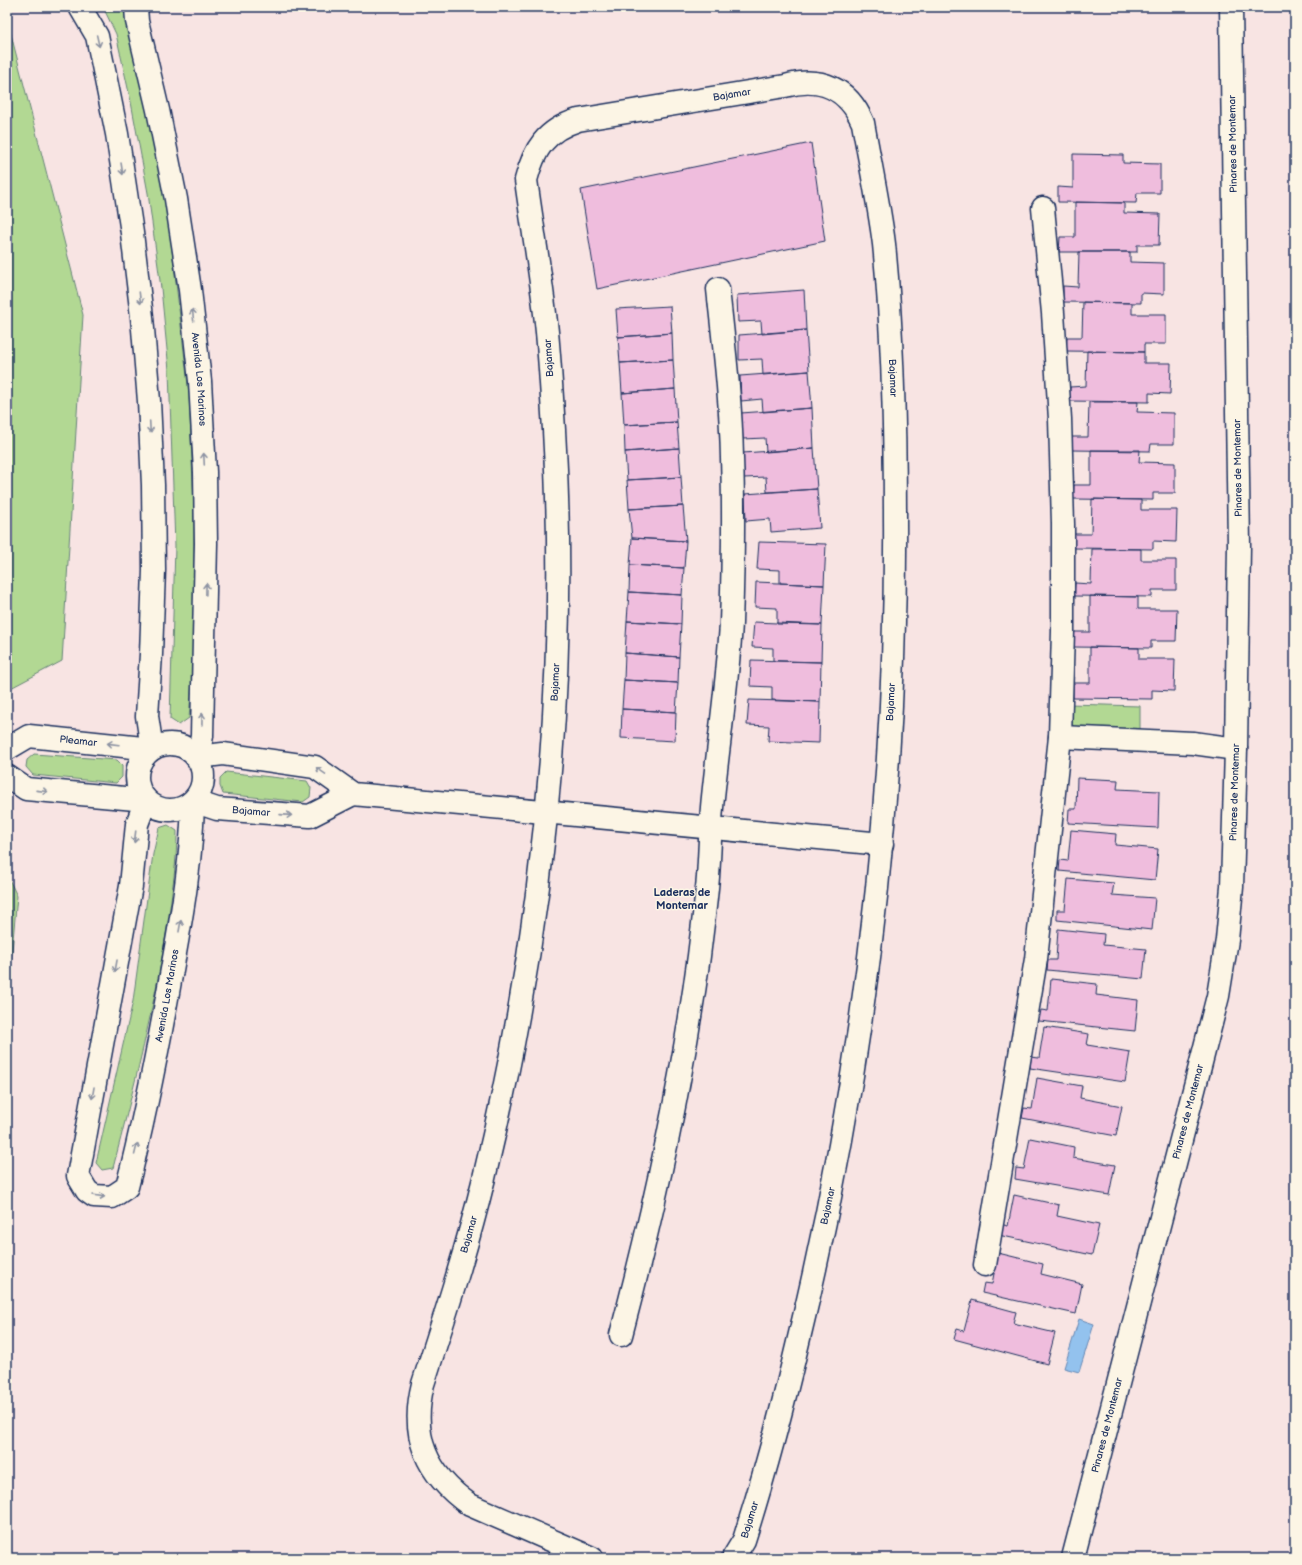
<svg xmlns="http://www.w3.org/2000/svg" width="1302" height="1565" font-family="'Balsamiq Sans',sans-serif">
  <style>
    .green { fill: #b2d893; stroke: #668478 }
    .water { fill: #93c2ee; stroke: #6387b4 }
    .building { fill: #efbddd; stroke: #1b2f5e }
    .lines { fill: none; stroke-linecap: round; stroke-linejoin: round }
    .minor-casing { stroke: #1b2f5e; stroke-width: 25 }
    .minor { stroke: #fcf5e5; stroke-width: 22 }
    .oneway { stroke: #8c92a2 }
    .labels { text-anchor: middle; dominant-baseline: central; stroke-width: 3; stroke-linejoin: round; paint-order: stroke }
    .street-label { font-size: 10px; fill: #1b2f5e; stroke: #fcf5e5 }
    .neighbourhood-label { font-size: 11px; font-weight: bold; fill: #1b2f5e; stroke: #fcf5e5 }
  </style>
  <rect width="100%" height="100%" fill="#f8e4e3"/>
  <filter id="ink" filterUnits="userSpaceOnUse"><feTurbulence type="fractalNoise" baseFrequency=".025" numOctaves="2"/><feDisplacementMap in="SourceGraphic" scale="8" xChannelSelector="R" yChannelSelector="G"/><feConvolveMatrix kernelMatrix="1 2 1 2 8 2 1 2 1" color-interpolation-filters="sRGB"/></filter>
  <g filter="url(#ink)">
    <path class="green" d="M103 7H127L166 198 189 394 194 506V654L189 718 179 725 170 719 175 546 169 370 161 288 148 193 131 102 116 34Z
      M7 19 83 315 62 661 7 690Z
      M1069 704 1140 706V734L1075 732 1069 726Z
      M34 754 117 760 122 765V777L116 783 33 775 26 767 27 760Z
      M226 772 307 781 311 788 310 797 303 802 223 794 220 786V778Z
      M168 825 177 831C177 862 172 891 168 922 155 1005 134 1087 113 1168L102 1170 96 1163 133 1001 153 854 159 828Z
      M7 875 17 896 7 1006Z"/>
    <path class="water" d="M1079 1319 1094 1324 1079 1372 1064 1368Z"/>
    <path class="building" d="M811 143 825 241 597 289 581 190Z
      M1073 154 1123 155V163L1160 164V193H1137L1136 203 1058 202V187L1073 188Z
      M1075 202 1124 203V213L1160 214 1159 245H1137V252H1059L1060 237H1075Z
      M1079 252H1130V262L1164 263V294L1141 293V303L1063 302V286L1078 287Z
      M804 290 806 330 762 334 761 321 738 322 737 295Z
      M1083 302 1132 303V314H1166V344H1144V352L1066 351 1067 337H1082Z
      M670 306 672 333 618 337 616 309Z
      M806 330 809 371 763 375 762 359 739 360V335Z
      M672 333 673 360 620 363 618 337Z
      M1087 351 1144 352V363H1171L1170 394 1149 393V402L1069 401 1070 387 1086 386Z
      M673 360 675 389 622 393 620 363Z
      M809 371 812 408 763 412 762 399 741 401 740 376Z
      M675 389 677 422 624 425 622 393Z
      M1089 402H1138L1137 412 1174 413V444H1151L1150 451 1072 450V437H1088Z
      M812 408 814 448 766 452 765 438 743 439 741 413Z
      M677 422 679 448 625 452 624 425Z
      M679 448 681 477 627 480 625 452Z
      M814 448 817 489 767 492 766 477 744 478 743 453Z
      M1091 450H1140L1139 462 1175 463V493H1153V500L1073 499 1074 485H1091Z
      M681 477 683 506 629 509 627 480Z
      M817 489 820 528 771 532 770 519 746 521 745 494Z
      M1092 499 1141 500V510H1177L1176 542 1153 541V549L1074 548V534H1091Z
      M683 506 686 541 632 538 629 509Z
      M632 538 686 541 684 568 630 565Z
      M759 542 826 544 824 585 780 583V570L757 569Z
      M1092 549H1141V560H1176V590H1152V597L1074 596 1075 583 1091 584Z
      M630 565 684 568 682 595 629 592Z
      M756 582 824 585 822 625 777 624V608L755 607Z
      M629 592 682 595 681 624 627 621Z
      M1090 596 1138 597V609H1177L1176 641H1151V648L1074 647V632H1090Z
      M627 621 681 624 679 657 625 653Z
      M754 622 822 625 821 662 773 661V648L752 647Z
      M1090 647 1139 648V659H1175L1174 691 1152 690V699L1073 698V683H1090Z
      M625 653 679 657 678 683 624 680Z
      M751 660 821 662 820 702 772 700V687L750 686Z
      M624 680 678 683 676 712 622 709Z
      M749 700 820 702 819 743 768 741 769 726 747 725Z
      M622 709 676 712 675 741 621 738Z
      M1077 778 1118 780 1117 789 1159 791 1158 828 1068 823 1069 809H1076Z
      M1071 830 1116 834 1115 845 1158 849 1155 880 1059 871 1060 860 1068 861Z
      M1068 879 1114 883 1112 895 1155 898 1152 930 1057 920V910H1065Z
      M1058 929 1104 934 1103 945 1146 949 1143 979 1047 970 1048 960H1056Z
      M1051 979 1097 984 1096 995 1138 1000 1135 1031 1039 1021 1041 1010 1048 1011Z
      M1044 1027 1089 1034 1087 1045 1130 1052 1125 1082 1030 1068 1031 1057 1039 1058Z
      M1037 1078 1082 1086 1080 1098 1122 1106 1116 1136 1022 1118 1024 1108 1032 1109Z
      M1030 1138 1074 1147 1073 1158 1115 1165 1109 1195 1015 1179 1016 1168 1024 1169Z
      M1014 1195 1059 1205 1057 1216 1099 1225 1092 1255 998 1235 1000 1224 1008 1226Z
      M998 1253 1043 1264 1041 1274 1082 1284 1076 1314 982 1293 984 1283 992 1284Z
      M972 1300 1016 1312 1013 1323 1055 1333 1047 1364 954 1339 957 1329 964 1331Z"/>
    <g class="lines">
      <defs>
        <g id="minor">
          <path id="s1" d="M136 7 137 21 158 110 176 199 190 290 200 381 205 472 206 543 202 736 198 757 223 754 315 767 353 794 882 844"/>
          <path d="M1060 737 1193 743 1236 749"/>
          <circle cx="170" cy="777" r="33"/>
          <path id="s2" d="M7 749 29 736 152 749 147 716 151 654 154 570 153 485 149 401 142 317 132 233 117 134 97 36 80 7"/>
          <path id="s3" d="M7 776 26 789 146 800 137 824 131 886 78 1176 87 1191 94 1196 112 1197 127 1187C146 1113 160 1039 173 964 183 909 192 856 193 801L217 809 310 816 353 794"/>
          <path d="M985 1265 1036 959 1060 737 1063 631V524L1060 419 1053 313 1043 208"/>
          <path d="M621 1335C654 1210 682 1084 699 956 702 930 706 903 708 877 710 850 710 824 713 797 719 739 728 681 731 623 733 568 734 513 732 458 731 402 724 345 718 289"/>
          <path id="s4" d="M592 1558 470 1505C426 1474 410 1436 423 1384 445 1316 467 1248 484 1178 543 934 569 680 554 430 552 397 550 364 547 332 542 281 533 231 526 180 534 149 546 130 578 120L785 86C821 76 848 88 863 123 870 163 879 204 884 244 893 334 895 426 895 517 897 794 864 1070 799 1338 783 1406 765 1474 744 1540L733 1558"/>
          <path id="s5" d="M1073 1558 1204 1051 1218 996 1227 940 1232 887 1236 749 1239 545 1231 7"/>
        </g>
      </defs>
      <use href="#minor" class="minor-casing"/>
      <use href="#minor" class="minor"/>
    </g>
    <defs><path id="oneway-shaft" d="M-6 0H5M1.5-3L5.5 0L1.5 3" fill="none" stroke-width="1.6" stroke-linecap="round" stroke-linejoin="round"/></defs>
    <g class="oneway">
      <use href="#oneway-shaft" transform="translate(98 41) rotate(77)"/>
      <use href="#oneway-shaft" transform="translate(122 169) rotate(81)"/>
      <use href="#oneway-shaft" transform="translate(140 298) rotate(83)"/>
      <use href="#oneway-shaft" transform="translate(193 315) rotate(-96)"/>
      <use href="#oneway-shaft" transform="translate(150 427) rotate(87)"/>
      <use href="#oneway-shaft" transform="translate(204 459) rotate(-93)"/>
      <use href="#oneway-shaft" transform="translate(206 589) rotate(-89)"/>
      <use href="#oneway-shaft" transform="translate(202 719) rotate(-89)"/>
      <use href="#oneway-shaft" transform="translate(113 744) rotate(-173)"/>
      <use href="#oneway-shaft" transform="translate(321 771) rotate(-145)"/>
      <use href="#oneway-shaft" transform="translate(42 791) rotate(6)"/>
      <use href="#oneway-shaft" transform="translate(286 815) rotate(4)"/>
      <use href="#oneway-shaft" transform="translate(135 837) rotate(97)"/>
      <use href="#oneway-shaft" transform="translate(180 926) rotate(-80)"/>
      <use href="#oneway-shaft" transform="translate(116 966) rotate(100)"/>
      <use href="#oneway-shaft" transform="translate(93 1093) rotate(100)"/>
      <use href="#oneway-shaft" transform="translate(136 1149) rotate(-76)"/>
      <use href="#oneway-shaft" transform="translate(99 1196) rotate(8)"/>
    </g>
  </g>
  <g class="labels">
    <g class="street-label">
      <text stroke="none"><textPath href="#s4" startOffset="1733">Bajamar</textPath></text>
      <text transform="translate(1233 144) rotate(-91)">Pinares de Montemar</text>
      <text transform="translate(549 358) rotate(-94)">Bajamar</text>
      <text stroke="none"><textPath href="#s4" startOffset="2140">Bajamar</textPath></text>
      <text stroke="none"><textPath href="#s1" startOffset="378">Avenida Los Marinos</textPath></text>
      <text transform="translate(1238 468) rotate(-91)">Pinares de Montemar</text>
      <text stroke="none"><textPath href="#s4" startOffset="989">Bajamar</textPath></text>
      <text transform="translate(891 702) rotate(-87)">Bajamar</text>
      <text stroke="none"><textPath href="#s2" startOffset="75">Pleamar</textPath></text>
      <text stroke="none"><textPath href="#s5" startOffset="785">Pinares de Montemar</textPath></text>
      <text stroke="none"><textPath href="#s3" startOffset="1040">Bajamar</textPath></text>
      <text stroke="none"><textPath href="#s3" startOffset="784">Avenida Los Marinos</textPath></text>
      <text stroke="none"><textPath href="#s5" startOffset="461">Pinares de Montemar</textPath></text>
      <text transform="translate(828 1206) rotate(-78)">Bajamar</text>
      <text stroke="none"><textPath href="#s4" startOffset="429">Bajamar</textPath></text>
      <text stroke="none"><textPath href="#s5" startOffset="137">Pinares de Montemar</textPath></text>
      <text transform="translate(750 1520) rotate(-73)">Bajamar</text>
    </g>
    <g class="neighbourhood-label">
      <text x="682" y="892">Laderas de<tspan x="682" dy="13">Montemar</tspan></text>
    </g>
  </g>
  <rect width="1302" height="1565" fill="none" stroke="#fcf5e5" stroke-width="24"/>
  <rect x="12" y="12" width="1278" height="1541" fill="none" stroke="#1b2f5e" stroke-width="1.5" filter="url(#ink)"/>
</svg>
